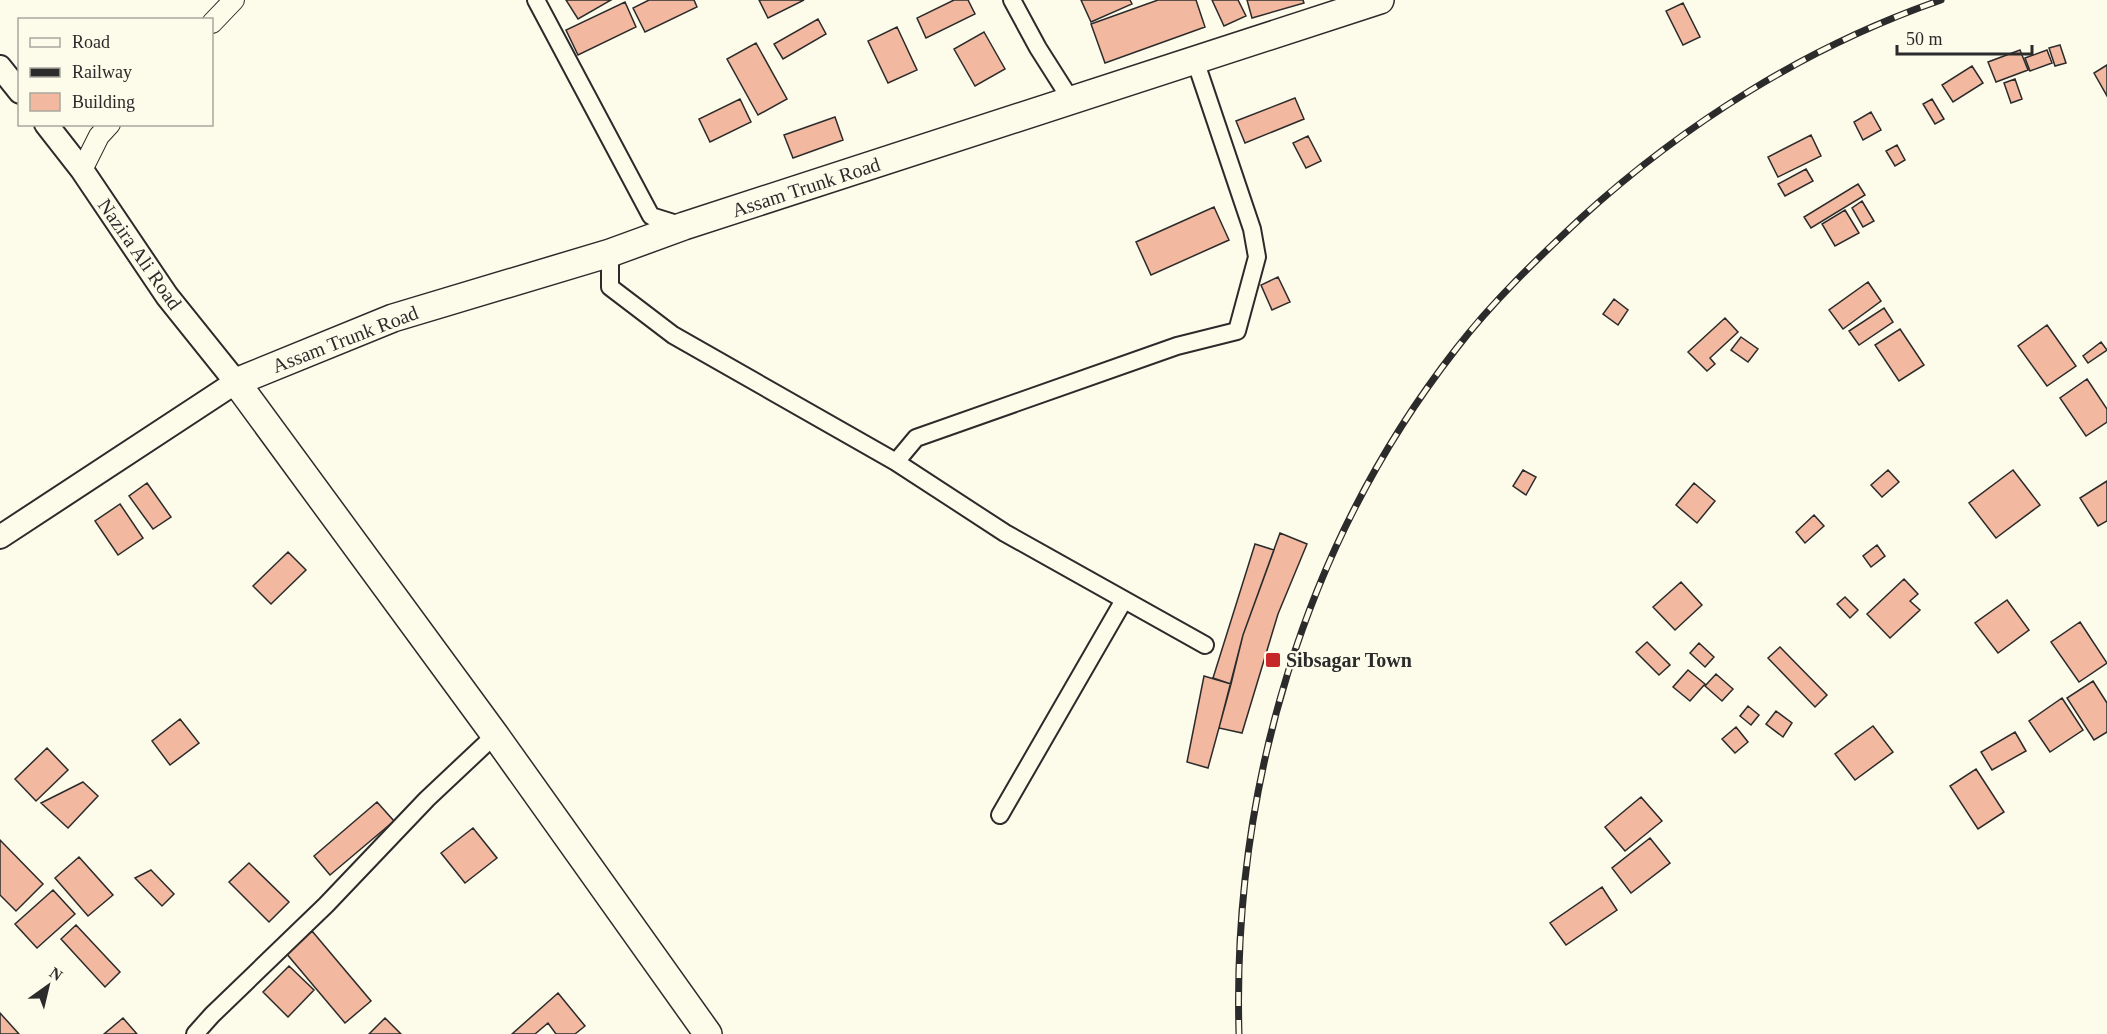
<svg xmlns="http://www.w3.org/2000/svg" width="2107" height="1034" font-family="'Times New Roman',serif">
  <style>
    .building { fill: #f2b8a0; stroke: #2b2b2b; stroke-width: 1.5 }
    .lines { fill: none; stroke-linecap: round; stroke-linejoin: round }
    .minor-casing { stroke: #2b2b2b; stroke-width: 20 }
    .tertiary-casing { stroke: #2b2b2b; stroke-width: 22 }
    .secondary-casing { stroke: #2b2b2b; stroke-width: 26 }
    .trunk-casing { stroke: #2b2b2b; stroke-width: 30 }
    .minor { stroke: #fdfbea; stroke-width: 16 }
    .tertiary { stroke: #fdfbea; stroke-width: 20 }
    .secondary { stroke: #fdfbea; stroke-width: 22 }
    .trunk { stroke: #fdfbea; stroke-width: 27 }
    .rail-casing { stroke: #2b2b2b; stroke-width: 7 }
    .rail { stroke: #fdfbea; stroke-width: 4.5; stroke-dasharray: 14; stroke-linecap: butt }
    .poi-dot { fill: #c62828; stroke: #fdfbea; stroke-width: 2 }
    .labels { text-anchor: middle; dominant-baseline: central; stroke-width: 4.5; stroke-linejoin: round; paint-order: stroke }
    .street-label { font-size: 20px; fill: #2b2b2b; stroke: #fdfbea }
    .poi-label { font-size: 20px; font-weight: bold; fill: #2b2b2b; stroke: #fdfbea; text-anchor: start }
  </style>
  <rect width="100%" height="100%" fill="#fdfbea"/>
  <path class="building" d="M566 0H611L578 19Z
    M649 0H694L697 7 645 32 633 8Z
    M759 0H804L768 18Z
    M954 0H968L975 14 926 38 917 18Z
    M1081 0H1130L1132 4 1091 22Z
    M1158 0H1196L1205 27 1105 63 1091 24Z
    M1212 0H1238L1246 16 1224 26Z
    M1247 0H1303L1304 3 1252 18Z
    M625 2 636 27 578 55 566 30Z
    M1683 3 1700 37 1683 45 1666 11Z
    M818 19 826 34 783 59 774 44Z
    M897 27 917 70 888 83 868 41Z
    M984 32 1005 69 975 86 954 49Z
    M756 43 787 99 758 115 727 59Z
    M2060 45 2066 63 2055 66 2049 48Z
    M2020 50 2028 70 1996 82 1988 62Z
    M2047 50 2052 63 2030 71 2025 58Z
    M2107 65V96L2094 73Z
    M1972 66 1983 83 1953 102 1942 85Z
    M2015 79 2022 99 2011 103 2004 83Z
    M1295 98 1304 119 1245 143 1236 121Z
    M740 99 751 122 710 142 699 119Z
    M1932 99 1944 119 1935 124 1923 104Z
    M1871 112 1881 130 1863 140 1854 122Z
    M835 117 843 140 793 158 784 135Z
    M1811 135 1821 156 1778 177 1768 157Z
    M1308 136 1321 161 1306 168 1293 143Z
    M1897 145 1905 160 1895 166 1886 151Z
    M1806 169 1813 181 1785 196 1778 184Z
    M1858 184 1865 195 1811 228 1804 217Z
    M1862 201 1874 221 1863 227 1852 208Z
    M1214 207 1229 240 1151 275 1136 242Z
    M1845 210 1859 233 1835 246 1822 224Z
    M1278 277 1290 302 1272 310 1261 285Z
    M1868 282 1881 301 1843 329 1829 310Z
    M1614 299 1628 310 1618 325 1603 314Z
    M1884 308 1893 322 1859 345 1849 331Z
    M1725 318 1738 332 1710 358 1715 364 1707 371 1688 352Z
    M2047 325 2076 366 2047 386 2018 346Z
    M1900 329 1924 365 1899 381 1875 345Z
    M1741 337 1758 349 1748 362 1731 350Z
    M2101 342 2107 350 2088 363 2083 356Z
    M2087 379 2107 409V422L2086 436 2060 398Z
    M1523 470 1536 477 1526 495 1513 486Z
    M1888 470 1899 482 1882 497 1871 485Z
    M2013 470 2040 505 1996 538 1969 503Z
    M2107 481V521L2098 526 2080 498Z
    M147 483 171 517 153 529 129 496Z
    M1694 483 1715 501 1697 523 1676 505Z
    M120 504 143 538 118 555 95 521Z
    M1814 515 1824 526 1805 543 1796 532Z
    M1280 533 1307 544 1278 614 1242 733 1219 728 1243 635Z
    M1255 544 1274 550 1243 635 1231 684 1213 678Z
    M1877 545 1885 556 1871 567 1863 556Z
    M288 552 306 570 271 604 253 586Z
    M1904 579 1918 594 1910 601 1920 610 1890 638 1867 614Z
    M1681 582 1702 605 1675 630 1653 607Z
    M1845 597 1858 610 1850 618 1837 604Z
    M2007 600 2029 630 1998 653 1975 623Z
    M2080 622 2107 663 2079 682 2051 642Z
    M1647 642 1670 665 1659 675 1636 652Z
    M1699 643 1714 657 1705 667 1690 653Z
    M1780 647 1827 695 1815 707 1768 658Z
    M1688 670 1705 684 1690 701 1673 687Z
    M1716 674 1733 689 1722 701 1705 686Z
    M1204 676 1231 684 1208 768 1187 762Z
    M2093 681 2107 703V732L2094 740 2067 698Z
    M2062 698 2083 730 2050 752 2029 721Z
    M1748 706 1759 715 1751 725 1740 716Z
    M1776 711 1792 723 1783 737 1766 724Z
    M180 719 199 743 170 765 152 741Z
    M1873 726 1893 752 1855 780 1835 754Z
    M1736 727 1748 742 1735 753 1722 739Z
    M2015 732 2026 751 1992 770 1981 752Z
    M47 748 68 770 36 801 15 779Z
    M1976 769 2004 812 1978 829 1950 786Z
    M83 782 98 796 68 828 41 803Z
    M1641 797 1662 821 1625 851 1605 827Z
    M377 802 394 821 330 875 314 856Z
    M473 828 497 858 465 883 441 853Z
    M1650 838 1670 863 1631 893 1612 868Z
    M0 840 43 884 16 911 0 895Z
    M79 857 113 895 88 916 55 878Z
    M249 863 289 902 269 922 229 882Z
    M151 870 174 894 162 906 135 878Z
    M1602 887 1617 910 1566 945 1550 923Z
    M53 890 75 914 37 948 15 924Z
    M76 925 120 972 105 987 61 939Z
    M312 931 371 1001 345 1023 286 953Z
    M289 966 314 990 288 1017 263 992Z
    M558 993 585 1026 575 1034H556L548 1023 535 1034H512Z
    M0 1013 19 1034H0Z
    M123 1018 137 1034H104Z
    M385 1018 401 1034H369Z"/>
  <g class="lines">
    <defs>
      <path id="minor" d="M536 0 651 216 683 226
        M1012 0 1038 48 1071 100
        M610 253V287L673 335 896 462 1005 533 1205 645
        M896 462 916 438 1177 346 1237 331 1257 257 1252 229 1195 60
        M1000 815 1124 600
        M195 1034 212 1015 326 905 427 799 495 735"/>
      <path id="tertiary" d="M212 23 234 0
        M82 170 99 136 110 124"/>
      <path id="secondary" d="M0 67 20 92
        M0 537 236 382 167 296 82 170 46 124"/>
      <path id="trunk" d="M708 1034 495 735 236 382 393 318 610 253 684 226 1380 0"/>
    </defs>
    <use href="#minor" class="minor-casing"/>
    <use href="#tertiary" class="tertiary-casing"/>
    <use href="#secondary" class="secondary-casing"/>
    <use href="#trunk" class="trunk-casing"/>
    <use href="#minor" class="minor"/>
    <use href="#tertiary" class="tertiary"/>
    <use href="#secondary" class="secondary"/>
    <use href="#trunk" class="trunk"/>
    <defs>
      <path id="rail" d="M1239 1034C1232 789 1304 544 1456 349 1493 301 1537 259 1581 218 1685 123 1808 46 1941 0"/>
    </defs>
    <use href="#rail" class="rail-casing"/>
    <use href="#rail" class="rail"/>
  </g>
  <rect class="poi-dot" x="1265" y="652" width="16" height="16" rx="3"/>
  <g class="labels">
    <g class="street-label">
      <text transform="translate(806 187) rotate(-18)">Assam Trunk Road</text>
      <text transform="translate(140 254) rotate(55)">Nazira Ali Road</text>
      <text transform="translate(345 339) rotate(-21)">Assam Trunk Road</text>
    </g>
    <g class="poi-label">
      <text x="1286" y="660">Sibsagar Town</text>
    </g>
  </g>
  <rect x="18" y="18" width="195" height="108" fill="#fdfbea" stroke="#a9a89e" stroke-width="1.5"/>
  <rect x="30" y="38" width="30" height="9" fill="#fdfbea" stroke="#a9a89e" stroke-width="1.5"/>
  <text x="72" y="48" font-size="18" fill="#2b2b2b">Road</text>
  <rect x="30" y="68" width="30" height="9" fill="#2b2b2b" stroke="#a9a89e" stroke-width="1.5"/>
  <text x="72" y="78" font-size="18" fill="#2b2b2b">Railway</text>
  <rect x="30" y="93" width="30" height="18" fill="#f2b8a0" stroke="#a9a89e" stroke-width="1.5"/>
  <text x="72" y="108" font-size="18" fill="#2b2b2b">Building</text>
  <g transform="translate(48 986) rotate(34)" stroke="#fdfbea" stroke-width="4.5" paint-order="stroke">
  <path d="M0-4.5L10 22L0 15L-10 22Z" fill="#2b2b2b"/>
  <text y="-9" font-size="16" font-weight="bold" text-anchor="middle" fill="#2b2b2b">N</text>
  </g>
  <path d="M1897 45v9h135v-9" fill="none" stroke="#2b2b2b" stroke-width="3"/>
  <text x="1906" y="45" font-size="18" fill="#2b2b2b" stroke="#fdfbea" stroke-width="4.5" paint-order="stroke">50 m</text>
</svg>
